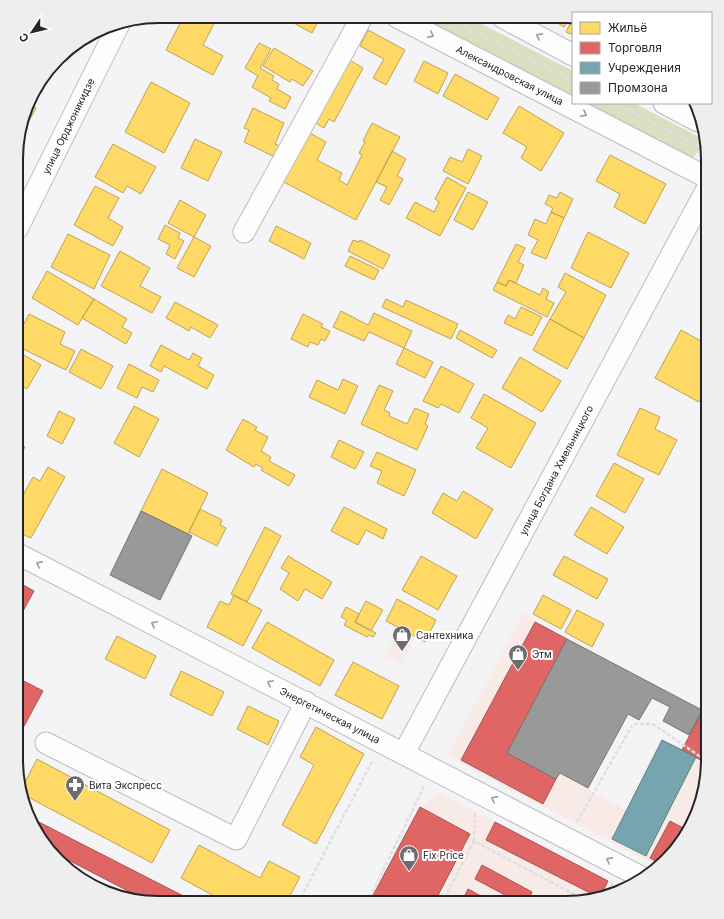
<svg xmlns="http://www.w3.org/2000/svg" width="724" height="919" font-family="Inter,sans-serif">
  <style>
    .commercial { fill: #f8ebe7 }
    .green { fill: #dcdec2 }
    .homes { fill: #ffd966; stroke: #bea353 }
    .shops { fill: #e06666; stroke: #a85253 }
    .public { fill: #76a5af; stroke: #5e7f86 }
    .industry { fill: #999; stroke: #767677 }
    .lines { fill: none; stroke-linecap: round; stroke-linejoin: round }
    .minor-casing { stroke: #bdbdbf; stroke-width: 23 }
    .path { stroke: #dfdfdf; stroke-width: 2.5; stroke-dasharray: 4 2; stroke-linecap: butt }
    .minor { stroke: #fdfdfe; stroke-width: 21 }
    .oneway { stroke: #9c9c9d }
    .labels { text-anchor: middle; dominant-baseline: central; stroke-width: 4; stroke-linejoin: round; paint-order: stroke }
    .street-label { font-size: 10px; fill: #252527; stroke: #fff }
    .poi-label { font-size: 10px; fill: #252527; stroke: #fff; text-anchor: start }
    .rim { fill: none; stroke: #252527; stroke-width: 2 }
  </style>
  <rect width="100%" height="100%" fill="#f4f4f7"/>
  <path class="commercial" d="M523 613 567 639 507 753 556 779 560 773 626 810 662 740 708 764V770L684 839 656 866 447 756Z
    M394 637 412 645 402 665 385 656Z
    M439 793 608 881 622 888 574 903H369L420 807Z"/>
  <path class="green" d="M419 17H468L573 71V96Z
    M586 103H634L703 139 704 143 693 158Z"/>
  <path class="homes" d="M184 16H218L203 45 223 56 213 75 166 50Z
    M281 16H321L312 33Z
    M548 17H569L564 27Z
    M573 18V35L566 32Z
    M368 30 405 50 386 85 373 78 384 59 360 46Z
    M259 43 271 49 260 68 274 76 272 80 279 84 277 89 291 97 285 109 269 101 271 98 252 87 258 76 245 68Z
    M274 48 313 71 303 86 292 79 290 82 263 66Z
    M62 55 41 93 34 89 35 88Z
    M348 59 363 68 334 122 329 119 324 128 314 122Z
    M424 61 448 73 438 94 414 81Z
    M455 74 499 98 487 120 443 96Z
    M151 82 190 103 164 153 125 132Z
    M29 104 36 108 24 130 21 128Z
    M519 106 564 133 541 171 521 158 527 147 503 133Z
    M253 108 284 123 275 144 280 146 275 157 244 142 249 130 244 128Z
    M372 123 400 137 356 220 282 181 308 132 326 142 317 160 342 173 339 180 347 185 362 155 359 153 365 142 363 141Z
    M195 139 222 152 208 181 181 168Z
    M113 144 156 167 141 194 127 186 123 193 95 177Z
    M468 149 482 156 468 184 443 171 450 157 462 162Z
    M392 151 406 159 397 176 403 179 389 205 380 200 387 187 376 182Z
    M610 155 666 184 645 224 614 207 620 194 596 181Z
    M447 177 466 188 440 236 406 218 415 202 434 212 439 202 435 199Z
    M95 186 119 198 108 218 123 227 113 246 74 225Z
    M468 192 488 202 473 230 454 220Z
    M560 192 573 199 564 218 551 212 553 208 545 204 549 195 557 198Z
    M180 200 206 215 194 237 168 223Z
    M551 212 564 218 546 259 531 253 538 240 528 235 535 219 546 224Z
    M165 225 180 233 178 238 184 241 175 259 166 254 170 245 158 239Z
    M276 226 311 243 304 259 269 241Z
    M588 232 629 253 611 288 571 268Z
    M68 234 110 255 94 289 51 267Z
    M194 237 211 246 194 277 177 268Z
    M353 240 359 242 360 240 390 255 383 269 348 251Z
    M516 244 525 248 518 262 524 265 516 283 509 280 506 286 497 282Z
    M120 251 150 268 140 286 161 297 152 313 101 286Z
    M350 256 379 270 374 280 345 266Z
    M47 271 94 299 78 325 32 298Z
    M565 273 606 295 584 338 550 319 566 292 558 287Z
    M509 280 540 295 543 288 549 292 546 299 554 303 547 317 493 290 497 282 506 286Z
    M94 299 127 319 122 327 132 333 126 344 82 318Z
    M386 299 403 307 406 300 458 324 451 339 382 307Z
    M175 302 218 325 210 338 191 327 189 331 166 318Z
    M521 307 542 317 532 336 504 323 508 315 515 319Z
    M341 311 368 325 374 313 412 331 404 348 369 332 364 341 333 327Z
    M29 314 65 332 60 344 75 351 66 370 17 346V337Z
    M303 314 323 324 321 327 330 331 325 341 321 339 318 345 310 342 308 347 291 339Z
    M550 319 584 338 567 369 533 350Z
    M460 330 497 350 492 358 456 338Z
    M681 330 708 345V387L699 402 655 378Z
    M161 345 189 360 193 353 202 358 198 366 214 375 207 389 164 366 161 372 150 366Z
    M404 348 433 362 425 378 396 364Z
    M81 349 113 366 101 389 69 372Z
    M17 351 41 365 27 389 17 383Z
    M520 357 561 381 542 412 502 388Z
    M129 364 159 380 153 392 142 387 137 398 117 388Z
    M441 366 474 384 459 413 441 404 438 408 423 401Z
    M343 379 358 386 345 414 309 397 317 380 338 390Z
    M379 385 393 391 384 410 390 413 389 416 407 424 415 408 429 414 425 424 428 426 417 450 361 424Z
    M484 394 536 423 511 468 476 448 488 428 471 418Z
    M134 406 159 419 139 457 114 443Z
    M640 408 660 417 655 429 677 440 659 475 617 455Z
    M59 411 75 419 62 444 47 436Z
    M243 419 257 427 255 430 268 437 261 451 271 457 269 461 295 475 289 486 261 470 263 468 256 464 254 467 226 450Z
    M339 440 364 452 355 469 331 457Z
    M17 442 25 447 17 462Z
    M377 452 416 470 404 496 377 483 382 471 370 466Z
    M614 463 644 479 625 513 596 496Z
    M48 467 65 477 31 538 16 531 17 506 33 477 40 481Z
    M162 469 208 493 188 534 141 511Z
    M463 491 493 509 476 539 432 513 443 493 457 501Z
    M17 493 21 495 17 503Z
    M344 507 387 529 383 539 366 530 358 545 331 531Z
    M591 507 624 527 607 554 574 535Z
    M200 509 222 520 220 525 226 528 217 546 189 532Z
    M265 527 281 536 247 602 231 594Z
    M288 556 332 582 322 599 305 589 298 601 280 589 289 573 281 568Z
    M421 556 457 576 438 610 402 590Z
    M564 556 608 579 597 599 553 575Z
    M234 595 262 610 243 646 207 627 220 601 229 605Z
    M543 595 571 610 561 629 533 614Z
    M397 599 436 620 425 642 386 621Z
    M366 601 383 610 371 631 355 622Z
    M346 607 359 614 355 622 376 633 373 637 369 635 367 637 344 625 347 620 341 617Z
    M577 610 604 624 592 647 565 632Z
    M267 622 334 660 320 686 252 648Z
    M117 636 156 656 145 679 105 659Z
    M353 662 399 686 382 719 335 695Z
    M181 671 224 692 212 716 170 695Z
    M248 706 279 721 268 745 237 729Z
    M316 727 364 754 316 844 282 825 314 765 300 757Z
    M37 759 170 830 152 863 26 796 23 786Z
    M199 845 260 878 269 861 300 877 286 903H227L181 878Z"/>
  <path class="shops" d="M16 581 34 591 16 624Z
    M535 622 567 639 507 753 556 779 543 804 461 760Z
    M16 677 43 691 16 741Z
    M708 700V764L682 750Z
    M420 807 470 834 434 903H369Z
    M31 818 197 903H151L55 853 35 831Z
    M670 821 687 830 684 839 659 863 650 858Z
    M495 822 608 881 601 895 596 896 486 840Z
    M482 865 532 892 527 903H520L475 879Z
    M468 889 494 903H461Z
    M559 898 568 903H557Z"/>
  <path class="public" d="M662 740 696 757 646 856 612 839Z"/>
  <path class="industry" d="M141 511 192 536 160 600 110 575Z
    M567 639 702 710 689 735 663 721 670 707 652 698 639 720 628 714 588 788 560 773 556 779 507 753Z"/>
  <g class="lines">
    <defs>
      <path id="minor" d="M397 17 708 178
        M502 17 573 55
        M664 103 698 121
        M17 229 120 22
        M244 232 362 17
        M16 553 643 878
        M46 743 236 839 306 702
        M404 753 708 187"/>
    </defs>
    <use href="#minor" class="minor-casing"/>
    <path class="path" d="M447 17 573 81
      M615 103 706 150
      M701 147 704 143
      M577 822 633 724H653L708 762
      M474 841 475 813
      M609 892 613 884
      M298 903 373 760
      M367 903 424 787
      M442 903 474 841 585 900"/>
    <use href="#minor" class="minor"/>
  </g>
  <defs><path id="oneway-chevron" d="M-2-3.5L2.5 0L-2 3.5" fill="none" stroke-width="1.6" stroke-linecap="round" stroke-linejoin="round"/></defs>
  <g class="oneway">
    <use href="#oneway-chevron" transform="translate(431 35) rotate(27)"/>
    <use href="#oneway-chevron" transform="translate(539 36) rotate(-152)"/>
    <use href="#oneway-chevron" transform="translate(584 114) rotate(27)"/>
    <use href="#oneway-chevron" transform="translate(39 564) rotate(-153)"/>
    <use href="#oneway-chevron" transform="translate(154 624) rotate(-153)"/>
    <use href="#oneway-chevron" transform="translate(270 683) rotate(-153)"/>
    <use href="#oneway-chevron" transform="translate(494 799) rotate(-152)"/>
    <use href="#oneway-chevron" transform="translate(609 860) rotate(-152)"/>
  </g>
  <defs>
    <symbol id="shop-pin" viewBox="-11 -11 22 30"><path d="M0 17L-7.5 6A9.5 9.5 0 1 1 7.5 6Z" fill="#6d6d70" stroke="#fff"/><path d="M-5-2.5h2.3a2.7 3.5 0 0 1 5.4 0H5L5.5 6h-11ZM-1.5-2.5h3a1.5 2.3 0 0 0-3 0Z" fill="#fff"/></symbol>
    <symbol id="pharmacy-pin" viewBox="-11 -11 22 30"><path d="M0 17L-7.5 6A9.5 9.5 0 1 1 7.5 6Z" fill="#6d6d70" stroke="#fff"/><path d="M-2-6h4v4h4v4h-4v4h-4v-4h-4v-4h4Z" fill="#fff"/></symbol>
  </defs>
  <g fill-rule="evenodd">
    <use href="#shop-pin" x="391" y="624" width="22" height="30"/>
    <use href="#shop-pin" x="507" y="643" width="22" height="30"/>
    <use href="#pharmacy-pin" x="64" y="774" width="22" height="30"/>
    <use href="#shop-pin" x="398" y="844" width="22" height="30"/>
  </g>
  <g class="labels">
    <g class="street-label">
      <text transform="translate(510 75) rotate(27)">Александровская улица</text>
      <text transform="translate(68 126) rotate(-64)">улица Орджоникидзе</text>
      <text transform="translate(556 470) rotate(-62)">улица Богдана Хмельницкого</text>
      <text transform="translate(330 715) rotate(27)">Энергетическая улица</text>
    </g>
    <g class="poi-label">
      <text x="416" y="635">Сантехника</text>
      <text x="532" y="654">Этм</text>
      <text x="89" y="785">Вита Экспресс</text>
      <text x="423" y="855">Fix Price</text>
    </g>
  </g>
  <path d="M0 0H724V919H0ZM159 23H565A136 136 0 0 1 701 159V760A136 136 0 0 1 565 896H159A136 136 0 0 1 23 760V159A136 136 0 0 1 159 23Z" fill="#eee" fill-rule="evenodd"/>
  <path class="rim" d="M159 23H565A136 136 0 0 1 701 159V760A136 136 0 0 1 565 896H159A136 136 0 0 1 23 760V159A136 136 0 0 1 159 23Z"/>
  <rect x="572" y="12" width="140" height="92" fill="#ffffff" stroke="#a8a8a9"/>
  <rect x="580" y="22" width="20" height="12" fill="#ffd966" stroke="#a8a8a9"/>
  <text x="608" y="32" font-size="12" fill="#252527">Жильё</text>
  <rect x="580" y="42" width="20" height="12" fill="#e06666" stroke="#a8a8a9"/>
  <text x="608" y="52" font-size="12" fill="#252527">Торговля</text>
  <rect x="580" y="62" width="20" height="12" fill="#76a5af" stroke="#a8a8a9"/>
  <text x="608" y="72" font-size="12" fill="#252527">Учреждения</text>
  <rect x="580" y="82" width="20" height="12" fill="#999999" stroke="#a8a8a9"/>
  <text x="608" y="92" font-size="12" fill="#252527">Промзона</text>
  <g transform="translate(32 32) rotate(235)" stroke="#ffffff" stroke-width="3" paint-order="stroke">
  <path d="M0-3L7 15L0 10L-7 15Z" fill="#252527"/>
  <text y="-6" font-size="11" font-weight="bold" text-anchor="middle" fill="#252527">С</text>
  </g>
</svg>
